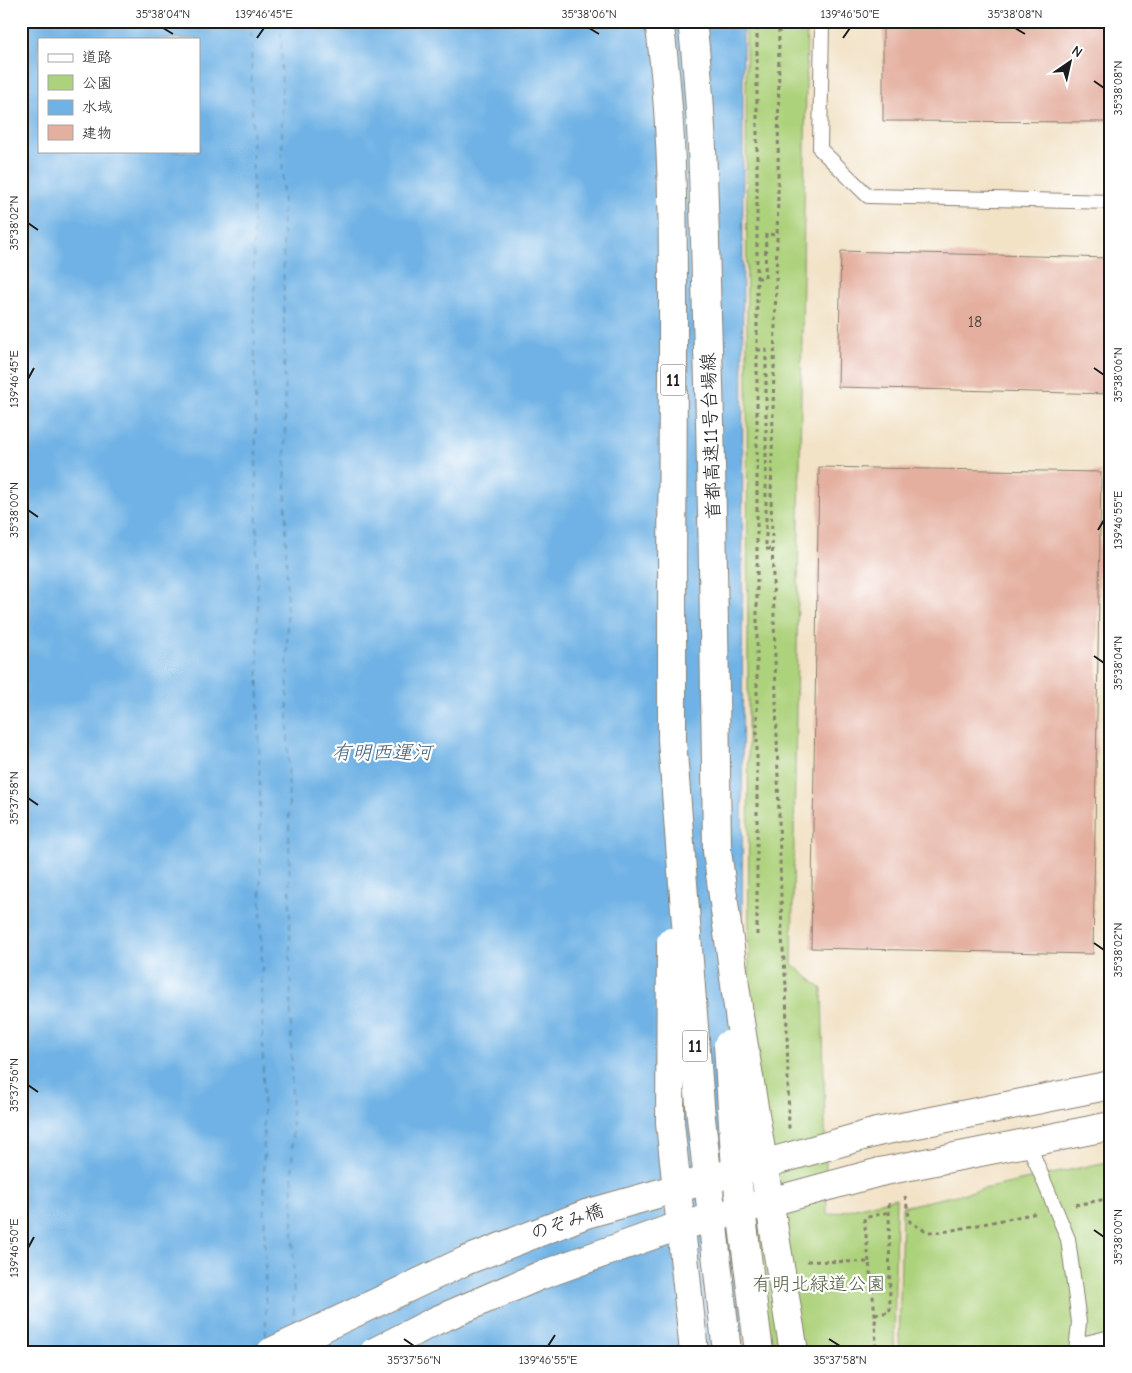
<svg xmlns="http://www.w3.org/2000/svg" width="1132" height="1373" font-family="'Comic Neue','Klee One',sans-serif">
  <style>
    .green { fill: #add27c; stroke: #64774c }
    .water { fill: #6fb2e5; stroke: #466780; fill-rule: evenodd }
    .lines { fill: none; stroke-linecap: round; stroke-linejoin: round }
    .ferry { stroke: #416076; stroke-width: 1; stroke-dasharray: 6 5; stroke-linecap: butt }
    .building { fill: #e4af9f }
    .lane-casing { stroke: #877f71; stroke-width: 16 }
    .secondary-casing { stroke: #877f71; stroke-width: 30 }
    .highway-casing { stroke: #877f71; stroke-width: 30 }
    .path { stroke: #877f71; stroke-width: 3; stroke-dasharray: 4 4; stroke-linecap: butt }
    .lane { stroke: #fff; stroke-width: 14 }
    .secondary { stroke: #fff; stroke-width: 28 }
    .highway { stroke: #fff; stroke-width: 28 }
    .secondary-bridge-casing { stroke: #877f71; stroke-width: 30; stroke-linecap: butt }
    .highway-bridge-casing { stroke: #877f71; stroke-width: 30; stroke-linecap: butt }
    .secondary-bridge { stroke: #fff; stroke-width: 28 }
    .highway-bridge { stroke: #fff; stroke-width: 28 }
    .ticks { fill: none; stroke: #1c1c1c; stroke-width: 2 }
    .labels { text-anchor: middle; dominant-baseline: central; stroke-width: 4.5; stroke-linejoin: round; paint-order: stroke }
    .number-label { font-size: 16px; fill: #4e413d }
    .shield { fill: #fff; stroke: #606060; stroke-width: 1 }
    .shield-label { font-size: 18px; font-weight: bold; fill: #1c1c1c }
    .street-label { font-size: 19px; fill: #1c1c1c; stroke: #fff }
    .park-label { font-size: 19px; fill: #4f5c3e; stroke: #fff }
    .water-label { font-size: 20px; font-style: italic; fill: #416076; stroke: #fff }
    .neatline { fill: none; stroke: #1c1c1c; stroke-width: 2 }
    .ticks-label { font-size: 12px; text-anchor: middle; fill: #1c1c1c }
  </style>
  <rect width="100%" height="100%" fill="#fff"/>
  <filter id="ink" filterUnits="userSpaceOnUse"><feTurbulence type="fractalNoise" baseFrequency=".02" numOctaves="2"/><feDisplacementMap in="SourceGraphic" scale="10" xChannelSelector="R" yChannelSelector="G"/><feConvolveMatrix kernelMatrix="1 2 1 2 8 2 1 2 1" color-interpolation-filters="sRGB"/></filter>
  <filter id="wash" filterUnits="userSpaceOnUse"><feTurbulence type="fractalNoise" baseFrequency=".0096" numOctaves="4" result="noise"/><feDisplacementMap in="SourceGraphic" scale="20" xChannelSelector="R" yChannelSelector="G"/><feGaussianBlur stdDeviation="1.12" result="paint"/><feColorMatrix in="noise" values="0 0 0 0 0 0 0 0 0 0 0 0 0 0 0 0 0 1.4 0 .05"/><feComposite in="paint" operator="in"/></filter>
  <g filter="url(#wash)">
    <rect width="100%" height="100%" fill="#f2e2c6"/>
    <path class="green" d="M746 21H807L792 964 822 989 827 1215 896 1198 894 1352H750Z
      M1111 1161V1352H899L902 1207Z"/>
    <path class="water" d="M21 21H743L742 1352H21ZM39 39H199V151H39Z"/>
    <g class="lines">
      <path class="ferry" d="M251 21 266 1341
        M281 21 294 1326"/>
    </g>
    <g id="blocks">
      <path class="building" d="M883 21H1111V122L883 121Z
        M841 251 1111 258V394L838 387Z
        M819 467 1101 472 1093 954 811 948Z"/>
    </g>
  </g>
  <g filter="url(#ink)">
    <use href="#blocks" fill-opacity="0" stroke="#877f71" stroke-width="1"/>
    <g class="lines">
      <defs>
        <path id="lane" d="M822 21 820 149 868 196 1111 202
          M1028 1143 1068 1239 1079 1322 1076 1352
          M1077 1345 1111 1337"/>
        <path id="secondary" d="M877 1132 1111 1085
          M880 1172 1111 1126"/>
        <path id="highway" d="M659 21C675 136 673 253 673 369 672 493 672 616 672 740
          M692 21C704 119 704 219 707 317 713 495 715 673 717 851"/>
      </defs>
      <use href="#lane" class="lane-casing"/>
      <use href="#secondary" class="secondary-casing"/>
      <use href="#highway" class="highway-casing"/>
      <path class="path" d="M779 21 778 195 771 497 782 938 786 985 789 1130
        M757 23 764 22V21
        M757 278H765L766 234 777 235
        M757 350H766V549H772
        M757 935V21
        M905 1196 910 1222 927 1232H943L1037 1213
        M1075 1205 1111 1198
        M807 1261 869 1262 875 1314 876 1352
        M869 1262 864 1218 889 1212
        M875 1314 890 1312 889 1200"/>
      <use href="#lane" class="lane"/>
      <use href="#secondary" class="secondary"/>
      <use href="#highway" class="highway"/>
      <defs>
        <path id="secondary-bridge" d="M271 1352 465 1261 586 1214 877 1132
          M374 1352 435 1321 539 1276 667 1230 880 1172"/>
        <path id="highway-bridge" d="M672 740 701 1118 727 1352
          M717 851 740 1022 794 1352
          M671 942 670 1123 694 1352
          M728 1045 736 1170 759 1352"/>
      </defs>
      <use href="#secondary-bridge" class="secondary-bridge-casing"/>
      <use href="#highway-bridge" class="highway-bridge-casing"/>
      <use href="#secondary-bridge" class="secondary-bridge"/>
      <use href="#highway-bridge" class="highway-bridge"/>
    </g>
  </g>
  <path class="ticks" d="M163 28 173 34M589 28 599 34M1015 28 1025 34M257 38 264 28M843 38 850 28M1094 81 1104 88M28 223 38 230M1094 368 1104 375M28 379 34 368M28 510 38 517M1098 530 1104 520M1094 656 1104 663M28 798 38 805M1094 943 1104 950M28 1085 38 1092M1094 1230 1104 1237M28 1248 34 1237M404 1339 414 1346M829 1339 840 1346M548 1346 555 1335"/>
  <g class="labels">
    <g class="number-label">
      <text x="975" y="322">18</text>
    </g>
    <g class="shield">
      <rect x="660.5" y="364.5" width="25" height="31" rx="4"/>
      <rect x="682.5" y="1030.5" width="25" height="31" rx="4"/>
    </g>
    <g class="shield-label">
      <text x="673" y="380">11</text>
      <text x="695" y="1046">11</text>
    </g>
    <g class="street-label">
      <text transform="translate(711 436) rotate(-92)">首都高速11号台場線</text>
      <text transform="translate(567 1222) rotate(-19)">のぞみ橋</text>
    </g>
    <g class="park-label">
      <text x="819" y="1284">有明北緑道公園</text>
    </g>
    <g class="water-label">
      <text x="382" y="752">有明西運河</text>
    </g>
  </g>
  <rect width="1132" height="1373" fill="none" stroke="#fff" stroke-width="55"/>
  <rect x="38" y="38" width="162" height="115" fill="#ffffff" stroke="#a4a4a4"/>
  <rect x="48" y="54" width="25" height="8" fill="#ffffff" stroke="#a4a4a4"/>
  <text x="82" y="62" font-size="15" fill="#1c1c1c">道路</text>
  <rect x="48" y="75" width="25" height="15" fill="#add27c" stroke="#a4a4a4"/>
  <text x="82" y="88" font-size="15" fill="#1c1c1c">公園</text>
  <rect x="48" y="100" width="25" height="15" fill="#6fb2e5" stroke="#a4a4a4"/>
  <text x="82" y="112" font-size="15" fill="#1c1c1c">水域</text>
  <rect x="48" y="125" width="25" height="15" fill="#e4af9f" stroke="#a4a4a4"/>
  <text x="82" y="138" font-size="15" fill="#1c1c1c">建物</text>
  <g transform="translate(1070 62) rotate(34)" stroke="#ffffff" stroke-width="4" paint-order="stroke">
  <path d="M0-4L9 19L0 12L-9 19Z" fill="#1c1c1c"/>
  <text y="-8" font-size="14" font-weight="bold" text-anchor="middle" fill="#1c1c1c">N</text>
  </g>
  <rect x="28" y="28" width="1076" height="1318" class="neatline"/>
  <g class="ticks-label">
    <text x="163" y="18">35°38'04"N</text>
    <text x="264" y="18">139°46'45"E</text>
    <text x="589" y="18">35°38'06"N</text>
    <text x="850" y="18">139°46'50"E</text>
    <text x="1015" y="18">35°38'08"N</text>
    <text transform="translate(1118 88) rotate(-90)" y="4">35°38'08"N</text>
    <text transform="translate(14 223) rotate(-90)" y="4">35°38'02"N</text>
    <text transform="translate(1118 375) rotate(-90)" y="4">35°38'06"N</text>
    <text transform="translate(14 379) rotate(-90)" y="4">139°46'45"E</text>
    <text transform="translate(14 510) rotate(-90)" y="4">35°38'00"N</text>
    <text transform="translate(1118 520) rotate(-90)" y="4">139°46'55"E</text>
    <text transform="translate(1118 663) rotate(-90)" y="4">35°38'04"N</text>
    <text transform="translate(14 798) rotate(-90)" y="4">35°37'58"N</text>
    <text transform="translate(1118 950) rotate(-90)" y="4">35°38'02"N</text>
    <text transform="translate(14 1085) rotate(-90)" y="4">35°37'56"N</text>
    <text transform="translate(1118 1237) rotate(-90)" y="4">35°38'00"N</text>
    <text transform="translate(14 1248) rotate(-90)" y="4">139°46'50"E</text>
    <text x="414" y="1364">35°37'56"N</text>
    <text x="548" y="1364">139°46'55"E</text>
    <text x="840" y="1364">35°37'58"N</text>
  </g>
</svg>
